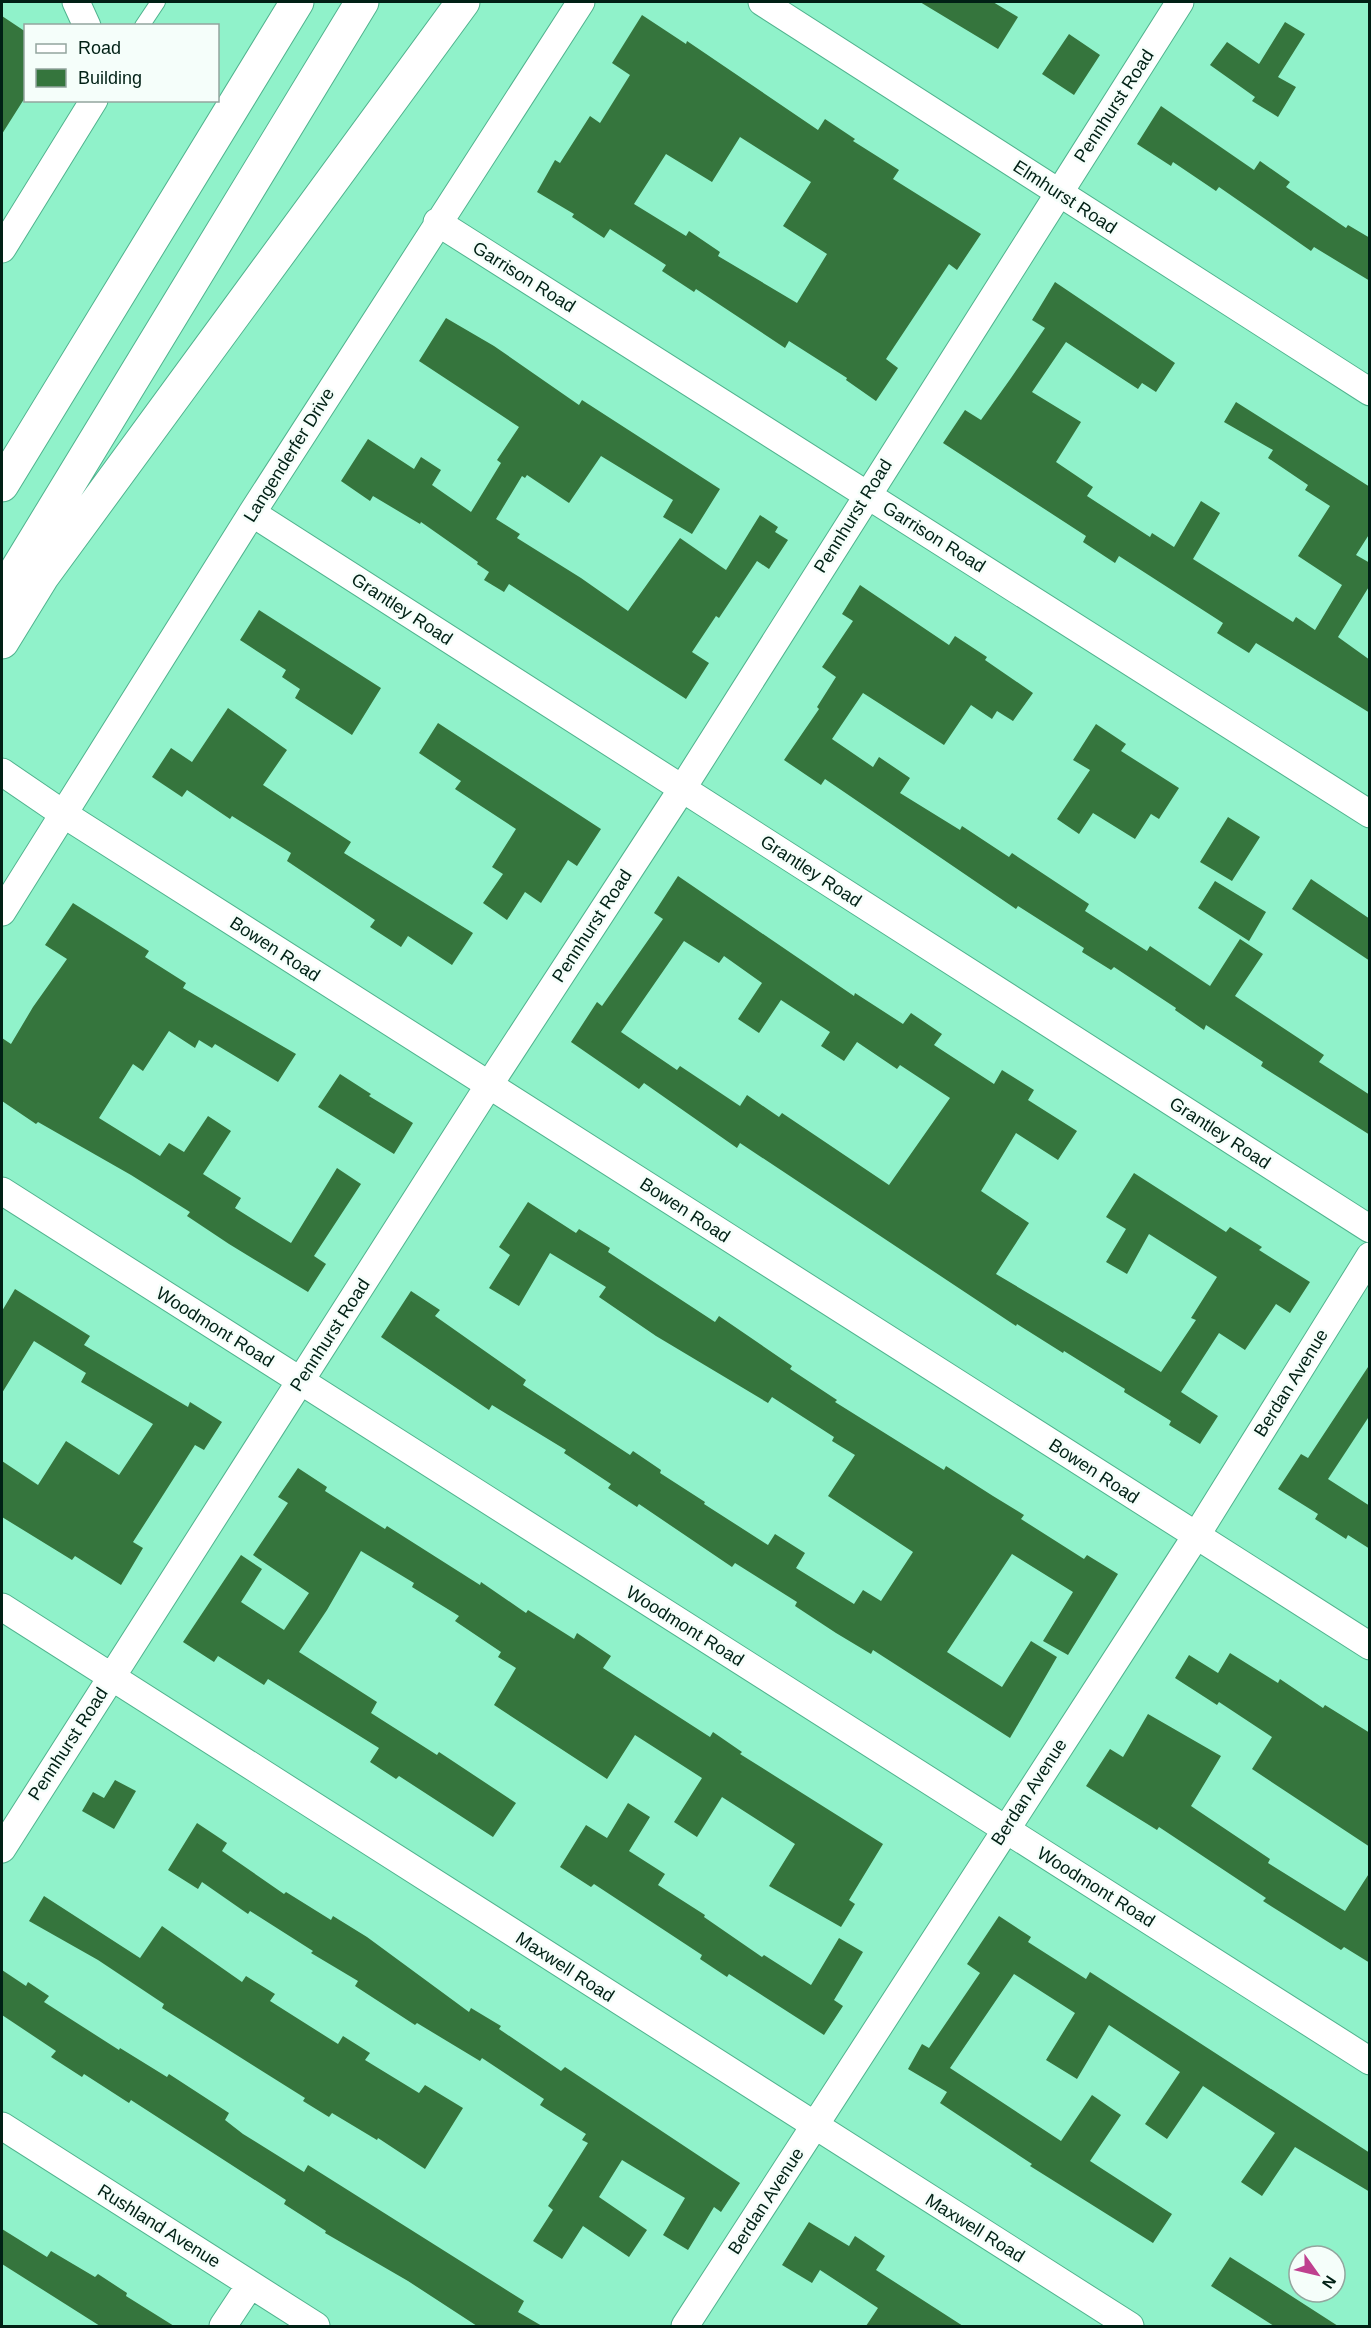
<svg xmlns="http://www.w3.org/2000/svg" width="1371" height="2328" font-family="Helvetica,sans-serif">
  <style>
    .building { fill: #35753d; fill-rule: evenodd }
    .lines { fill: none; stroke-linecap: round; stroke-linejoin: round }
    .lane-casing { stroke: #50b38e; stroke-width: 16 }
    .street-casing { stroke: #50b38e; stroke-width: 29 }
    .highway-casing { stroke: #50b38e; stroke-width: 35 }
    .lane { stroke: #fff; stroke-width: 14 }
    .street { stroke: #fff; stroke-width: 27 }
    .highway { stroke: #fff; stroke-width: 33 }
    .labels { text-anchor: middle; dominant-baseline: central; stroke-width: 5; stroke-linejoin: round; paint-order: stroke }
    .street-label { font-size: 18px; fill: #012015; stroke: #f5fefa }
  </style>
  <rect width="100%" height="100%" fill="#90f2ca"/>
  <path class="building" d="M920 2H993L1018 17 998 49Z
    M642 15 686 44 687 41 818 130 825 119 855 139 853 141 899 170 893 179 981 234 957 270 949 264 886 359 898 368 876 401 846 380 847 378 789 341 785 348 696 289 694 292 662 271 666 265 610 229 604 238 572 217 574 214 537 192 555 160 560 163 590 116 600 123 630 75 612 63ZM740 137 811 182 783 226 827 254 797 303 718 256 720 252 689 231 686 236 634 204 666 154 712 182Z
    M2 16 26 32V96L2 134Z
    M1285 22 1305 34 1278 77 1296 87 1278 117 1252 101 1255 97 1210 65 1227 42 1259 64Z
    M1069 34 1100 55 1074 95 1042 74Z
    M1161 106 1254 170 1260 161 1290 182 1286 187 1346 228 1348 225 1370 238V281L1314 247 1311 251 1219 187 1216 191 1173 162 1171 166 1137 144Z
    M1055 282 1175 363 1156 392 1142 383 1138 389 1066 342 1032 392 1081 422 1056 462 1093 487 1087 496 1150 537 1152 533 1174 547 1201 501 1220 513 1193 559 1293 622 1296 617 1315 630 1342 585 1298 556 1330 506 1305 490 1308 485 1268 458 1273 450 1224 422 1236 402 1370 487V533L1356 555 1370 563V585L1338 637 1370 660V713L1256 643 1249 653 1217 633 1223 623 1119 556 1115 563 1083 542 1086 536 943 443 965 410 981 420 1011 378 1045 328 1032 320Z
    M446 318 494 346 579 405 582 400 720 489 692 534 663 517 673 500 601 456 569 503 527 475 525 478 522 476 496 519 520 534 517 538 581 578 628 611 680 538 726 570 760 515 778 527 775 532 788 540 769 569 757 561 719 618 716 616 692 652 709 663 686 699 509 584 504 592 484 580 489 572 477 564 478 562 421 522 420 524 373 496 370 501 341 481 368 439 414 469 421 457 441 470 432 485 471 512 501 463 497 460 519 427 419 361Z
    M860 585 949 645 955 636 987 657 985 660 1033 693 1013 721 997 711 992 719 971 705 944 745 863 693 832 739 873 767 879 757 910 778 900 793 960 830 962 826 1009 857 1012 853 1089 904 1085 911 1147 951 1150 946 1210 986 1240 939 1263 954 1235 996 1324 1055 1319 1062 1370 1095V1135L1261 1066 1263 1062 1206 1025 1204 1030 1175 1010 1176 1008 1114 967 1111 970 1082 952 1084 948 1018 906 1016 909 825 779 821 785 784 760 819 709 817 707 836 677 822 667 853 621 842 614Z
    M259 610 381 688 352 735 295 698 300 689 282 677 286 670 240 640Z
    M228 708 287 750 263 785 351 842 344 853 473 933 452 965 408 936 401 947 370 927 375 920 287 861 291 853 232 816 230 819 187 790 182 797 152 777 171 748 192 762Z
    M438 723 601 829 577 866 568 860 541 903 525 892 507 920 483 903 503 874 492 867 516 829 455 789 461 781 419 753Z
    M1096 724 1126 744 1121 751 1179 788 1159 819 1151 814 1135 839 1093 813 1079 834 1057 819 1090 770 1073 760Z
    M1228 817 1260 837 1232 881 1200 862Z
    M678 876 854 996 855 993 903 1024 911 1013 942 1034 934 1045 994 1084 1002 1070 1034 1090 1028 1100 1077 1131 1058 1160 1016 1133 981 1191 1029 1223 996 1274 1161 1372 1196 1320 1191 1318 1217 1277 1149 1234 1127 1274 1106 1262 1126 1229 1106 1217 1134 1173 1226 1232 1230 1227 1262 1247 1259 1250 1310 1282 1290 1313 1276 1304 1245 1350 1219 1333 1181 1392 1218 1416 1200 1444 1169 1425 1171 1421 1124 1392 1125 1389 1064 1351 1063 1353 1017 1324 1016 1326 740 1143 737 1148 644 1083 639 1089 571 1042 597 1002 602 1006 663 919 654 913ZM684 941 719 963 724 956 762 983 738 1019 759 1033 781 1000 830 1032 821 1046 844 1061 857 1042 897 1069 900 1065 950 1098 889 1185 782 1113 779 1117 747 1095 740 1106 680 1066 677 1070 621 1032Z
    M1311 879 1370 919V961L1292 909Z
    M1215 881 1266 912 1249 941 1198 908Z
    M73 903 149 951 145 957 186 983 183 988 296 1054 278 1082 215 1044 212 1048 199 1040 195 1048 169 1031 143 1071 133 1064 99 1118 160 1156 169 1143 184 1152 208 1116 231 1131 203 1174 241 1198 235 1208 291 1243 337 1168 361 1184 314 1256 326 1264 308 1292 229 1244 187 1216 190 1212 131 1175 38 1122 36 1124 2 1101V1038L11 1044 33 1007 67 959 45 945Z
    M340 1074 371 1094 369 1096 413 1123 394 1154 318 1107Z
    M528 1202 576 1233 579 1229 610 1248 608 1252 715 1322 719 1316 792 1366 790 1369 837 1400 835 1402 944 1470 946 1466 993 1496 1024 1515 1021 1519 1084 1559 1087 1555 1118 1574 1068 1655 1043 1641 1073 1592 1012 1554 947 1652 1002 1687 1031 1641 1057 1657 1010 1738 873 1650 871 1654 836 1633 795 1606 797 1602 735 1563 732 1567 639 1504 637 1507 608 1488 611 1484 564 1453 566 1450 492 1405 489 1410 381 1337 411 1291 440 1310 435 1316 526 1380 523 1385 630 1455 633 1451 661 1470 660 1473 705 1502 704 1504 768 1545 775 1534 805 1553 796 1568 854 1604 863 1590 881 1601 913 1552 828 1496 855 1455 832 1441 834 1437 772 1397 768 1403 656 1336 599 1297 606 1287 550 1253 519 1306 489 1288 510 1255 499 1247Z
    M15 1289 90 1336 84 1345 188 1407 190 1402 222 1422 204 1450 195 1445 158 1503 133 1542 143 1548 121 1585 75 1556 72 1560 2 1517V1461L38 1485 66 1441 119 1475 153 1424 81 1382 86 1373 34 1341 2 1393V1311Z
    M1370 1364V1415L1328 1479 1370 1506V1549L1348 1535 1346 1539 1315 1519 1318 1514 1278 1489 1301 1454 1308 1458Z
    M298 1468 327 1487 325 1491 385 1529 387 1526 480 1585 481 1582 526 1613 528 1610 574 1639 577 1633 611 1656 603 1668 710 1737 713 1732 742 1752 740 1754 883 1844 849 1900 855 1904 841 1927 769 1886 795 1844 722 1797 697 1837 674 1822 702 1778 635 1735 607 1779 494 1705 516 1668 498 1657 501 1652 455 1621 459 1616 412 1587 414 1583 361 1551 327 1610 299 1652 377 1702 371 1713 437 1755 439 1752 516 1803 493 1837 399 1776 396 1779 370 1762 379 1748 268 1679 264 1685 218 1656 214 1662 183 1642 241 1555 262 1569 241 1602 284 1630 309 1593 253 1555 288 1503 278 1497Z
    M1230 1653 1278 1683 1280 1679 1323 1708 1325 1705 1370 1733V1847L1252 1769 1272 1737 1219 1702 1217 1705 1175 1678 1189 1655 1218 1673Z
    M1148 1714 1221 1756 1191 1806 1270 1859 1268 1863 1345 1911 1370 1872V1963L1344 1947 1341 1950 1263 1901 1266 1898 1159 1827 1157 1830 1086 1786 1110 1749 1123 1757Z
    M115 1780 136 1791 114 1829 82 1811 93 1792 104 1798Z
    M628 1803 650 1817 629 1851 665 1874 658 1885 705 1915 704 1917 762 1957 764 1955 811 1985 839 1938 863 1952 834 2000 843 2006 824 2035 729 1974 727 1977 700 1959 702 1955 594 1884 591 1887 560 1867 586 1825 607 1838Z
    M197 1823 227 1843 222 1851 284 1894 286 1892 331 1920 333 1916 367 1937 469 2012 471 2008 501 2026 499 2029 561 2071 565 2067 740 2183 721 2212 714 2207 688 2250 663 2235 685 2198 622 2160 599 2197 647 2230 629 2257 583 2226 562 2259 533 2241 553 2210 548 2206 588 2143 582 2140 586 2134 540 2105 544 2099 482 2058 480 2061 417 2023 415 2025 355 1986 358 1981 311 1953 313 1951 250 1911 248 1914 202 1882 198 1889 168 1870Z
    M44 1896 140 1958 162 1926 242 1982 246 1976 275 1994 270 2001 338 2044 343 2036 370 2053 365 2060 419 2093 425 2085 463 2108 425 2169 378 2138 377 2140 332 2113 329 2117 303 2101 305 2098 162 2008 164 2004 98 1960 29 1921Z
    M999 1916 1031 1937 1028 1942 1086 1979 1090 1972 1370 2153V2192L1295 2147 1262 2196 1241 2182 1275 2133 1203 2086 1167 2139 1145 2124 1180 2072 1109 2025 1077 2079 1046 2060 1075 2013 1014 1974 950 2068 1061 2141 1092 2095 1121 2115 1090 2161 1172 2214 1153 2243 1030 2166 1032 2164 940 2103 947 2092 908 2069 922 2044 929 2048 980 1973 967 1964Z
    M2 1970 26 1986 28 1982 49 1996 44 2002 119 2050 120 2048 167 2077 169 2074 229 2113 225 2120 243 2134 304 2172 308 2165 524 2301 518 2312 542 2326H477L408 2281 325 2233 326 2231 284 2204 286 2200 131 2100 129 2103 84 2074 82 2077 51 2057 56 2051 2 2015Z
    M809 2222 849 2246 855 2236 885 2256 876 2270 963 2326H866L878 2308 820 2270 812 2283 782 2265Z
    M2 2229 47 2257 51 2251 95 2277 98 2274 127 2293 126 2296 174 2326H100L2 2264Z
    M1230 2257 1279 2288 1338 2326H1274L1211 2286Z"/>
  <g class="lines">
    <defs>
      <path id="lane" d="M142 26 158 2"/>
      <path id="street" d="M76 2 87 26
        M762 2 1370 392
        M437 222 1370 814
        M2 249 94 100
        M252 513 1370 1229
        M2 772 62 813 1370 1646
        M2 912 252 513 581 2
        M2 1191 1370 2061
        M2 1607 1130 2326
        M2 1849 489 1085 682 789 1180 2
        M2 2126 316 2326
        M223 2326 250 2285
        M685 2326 1196 1536 1370 1256"/>
      <path id="highway" d="M2 485 297 2
        M2 594 362 2
        M2 642 42 577 463 2"/>
    </defs>
    <use href="#lane" class="lane-casing"/>
    <use href="#street" class="street-casing"/>
    <use href="#highway" class="highway-casing"/>
    <use href="#lane" class="lane"/>
    <use href="#street" class="street"/>
    <use href="#highway" class="highway"/>
  </g>
  <g class="labels">
    <g class="street-label">
      <text transform="translate(1114 106) rotate(-57)">Pennhurst Road</text>
      <text transform="translate(1065 197) rotate(33)">Elmhurst Road</text>
      <text transform="translate(524 277) rotate(32)">Garrison Road</text>
      <text transform="translate(289 455) rotate(-58)">Langenderfer Drive</text>
      <text transform="translate(853 516) rotate(-58)">Pennhurst Road</text>
      <text transform="translate(934 537) rotate(32)">Garrison Road</text>
      <text transform="translate(402 609) rotate(33)">Grantley Road</text>
      <text transform="translate(811 871) rotate(33)">Grantley Road</text>
      <text transform="translate(592 926) rotate(-57)">Pennhurst Road</text>
      <text transform="translate(275 949) rotate(33)">Bowen Road</text>
      <text transform="translate(1220 1133) rotate(33)">Grantley Road</text>
      <text transform="translate(685 1210) rotate(33)">Bowen Road</text>
      <text transform="translate(215 1327) rotate(32)">Woodmont Road</text>
      <text transform="translate(330 1335) rotate(-57)">Pennhurst Road</text>
      <text transform="translate(1291 1383) rotate(-58)">Berdan Avenue</text>
      <text transform="translate(1094 1471) rotate(33)">Bowen Road</text>
      <text transform="translate(685 1626) rotate(32)">Woodmont Road</text>
      <text transform="translate(68 1744) rotate(-57)">Pennhurst Road</text>
      <text transform="translate(1029 1792) rotate(-57)">Berdan Avenue</text>
      <text transform="translate(1096 1887) rotate(32)">Woodmont Road</text>
      <text transform="translate(565 1967) rotate(33)">Maxwell Road</text>
      <text transform="translate(766 2201) rotate(-57)">Berdan Avenue</text>
      <text transform="translate(159 2226) rotate(32)">Rushland Avenue</text>
      <text transform="translate(975 2228) rotate(32)">Maxwell Road</text>
    </g>
  </g>
  <rect width="1371" height="2328" fill="none" stroke="#012015" stroke-width="6"/>
  <rect x="24" y="24" width="195" height="78" fill="#f5fefa" stroke="#93a59e" stroke-width="1.5"/>
  <rect x="36" y="44" width="30" height="9" fill="#ffffff" stroke="#93a59e" stroke-width="1.5"/>
  <text x="78" y="54" font-size="18" fill="#012015">Road</text>
  <rect x="36" y="69" width="30" height="18" fill="#35753d" stroke="#93a59e" stroke-width="1.5"/>
  <text x="78" y="84" font-size="18" fill="#012015">Building</text>
  <g transform="translate(1317 2274) rotate(124)"><circle r="28" fill="#f5fefa" stroke="#93a59e" stroke-width="1.5"/>
  <path d="M0-4.5L10 22L0 15L-10 22Z" fill="#bf418f"/>
  <text y="-9" font-size="16" font-weight="bold" text-anchor="middle" fill="#012015">N</text>
  </g>
</svg>
